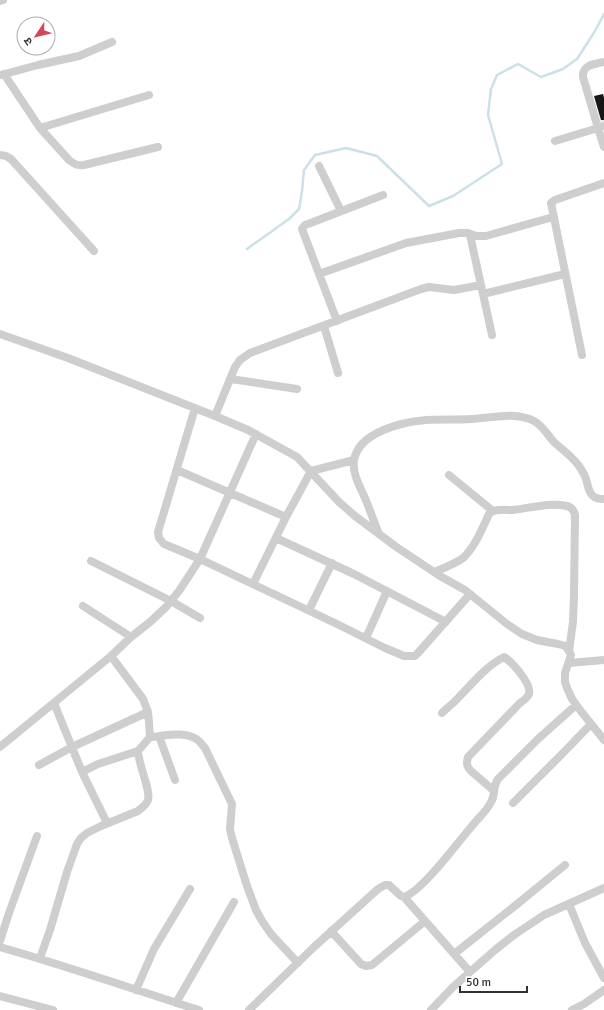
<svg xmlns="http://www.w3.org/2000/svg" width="604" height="1010" font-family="Signika,'Noto Sans Devanagari',sans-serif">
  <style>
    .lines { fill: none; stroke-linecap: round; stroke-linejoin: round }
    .stream { stroke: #cce0e8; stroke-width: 2.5 }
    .building { fill: #181818; filter: url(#shadow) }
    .minor { stroke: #cecece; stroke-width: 8 }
  </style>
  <defs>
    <filter id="shadow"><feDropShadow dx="2.5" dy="2.5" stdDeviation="2" flood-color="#0004"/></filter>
  </defs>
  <rect width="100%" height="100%" fill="#fff"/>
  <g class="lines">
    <path class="stream" d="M247 249 289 219 299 209 302 191 304 170 315 155 346 148 377 156 429 206 453 196 502 164 488 115 491 89 497 75 518 64 541 77 563 69 577 59 595 31 604 14"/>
  </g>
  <path class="building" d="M603 94 604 98V120H601L594 96Z"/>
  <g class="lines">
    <path class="minor" d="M0 1 3 0
      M4 74 40 128 69 160C74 164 77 166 84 165L158 147
      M1 75 38 65 79 56 112 42
      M604 126 598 128 604 147
      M40 128 149 95
      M555 141 598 128 583 77C582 65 594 64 604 62
      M0 155 6 156 11 159 94 251
      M319 166 341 211
      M470 235 492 335
      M319 274 406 243 459 233H468L476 236H486L553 217
      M483 294 565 274
      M337 321 302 229 305 225 308 224 383 195
      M324 326 338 373
      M0 334 68 358 215 416 248 430 297 457 339 502 355 516 395 546 440 576 465 590 507 624 522 634 537 640 547 642 558 644 565 646 569 651 571 655 565 673V682L567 688 572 699 580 710 604 740
      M582 355 551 203 555 200 604 183
      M231 379 297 389
      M195 408 158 532 159 538 164 544 200 559 337 624 385 648 404 656H415L418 653 470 594
      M215 416 235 367 240 360 250 353 421 289 429 287 454 290 481 285
      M177 470 286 517
      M449 475 493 511
      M379 534C374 522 370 510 365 498 360 487 352 473 354 460 359 432 402 422 426 420 441 419 456 420 471 419 493 418 514 411 534 421 542 425 547 434 553 441 562 450 574 457 581 469 583 472 585 476 586 479 588 485 588 492 593 496 596 499 600 499 604 499
      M276 538 354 574 446 622
      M91 561 171 601 200 618
      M434 572C444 568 455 564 463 558 475 547 482 529 489 514 491 512 492 512 494 511 500 509 507 510 513 510 531 508 550 502 567 506 572 507 574 511 575 515L574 595 573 622 569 651
      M253 584 286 517 311 471 354 460
      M83 606 131 637
      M309 610 332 563
      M366 638 387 591
      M569 663 604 660
      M54 703 82 772 107 823
      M442 713C448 707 454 703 459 697 473 683 486 666 504 657 512 662 532 684 529 694 527 698 523 701 520 703L468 757C466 764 467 767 471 771L493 790
      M159 736 175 780
      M150 737C165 736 186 730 199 741 201 743 203 746 205 748L232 804 230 829 232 838 247 886 256 910 262 921 271 934 298 963
      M0 747 111 656 131 637 150 622 166 607 179 591 200 559 256 434
      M39 765 72 747 148 712
      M82 772 98 764 138 751
      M513 803 563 753 591 724
      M404 897 470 972
      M569 904 585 943 604 978
      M331 931 361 964 366 966 372 965 425 921
      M0 941 9 913 37 836
      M0 947C67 966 133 989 199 1010
      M454 954 516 905 565 865
      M40 958 50 930 67 872 77 844 81 838 87 833 101 826 138 811C142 808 146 805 148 800 151 791 138 763 138 751L150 737 149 722 148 712 143 699 111 656
      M136 990 154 949 190 889
      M0 996 53 1010
      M176 1003 234 902
      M249 1010 314 947 378 889 385 885H389L401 896 404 897C410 895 414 891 419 887 439 869 454 847 472 826 478 818 487 811 491 802 496 794 492 788 498 779L538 739 576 705
      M431 1010 453 987 495 950 514 935 544 915 604 888
      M572 1010 584 1004 604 990"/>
  </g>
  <g transform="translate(36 36) rotate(235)"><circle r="19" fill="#ffffff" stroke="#adadad"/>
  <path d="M0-3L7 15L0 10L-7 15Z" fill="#d74559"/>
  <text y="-6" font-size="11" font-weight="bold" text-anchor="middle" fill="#313131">उ</text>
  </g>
  <path d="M460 986v6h67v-6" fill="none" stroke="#313131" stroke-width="2"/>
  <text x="466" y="986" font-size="12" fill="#313131" stroke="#ffffff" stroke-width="3" paint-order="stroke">50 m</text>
</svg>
